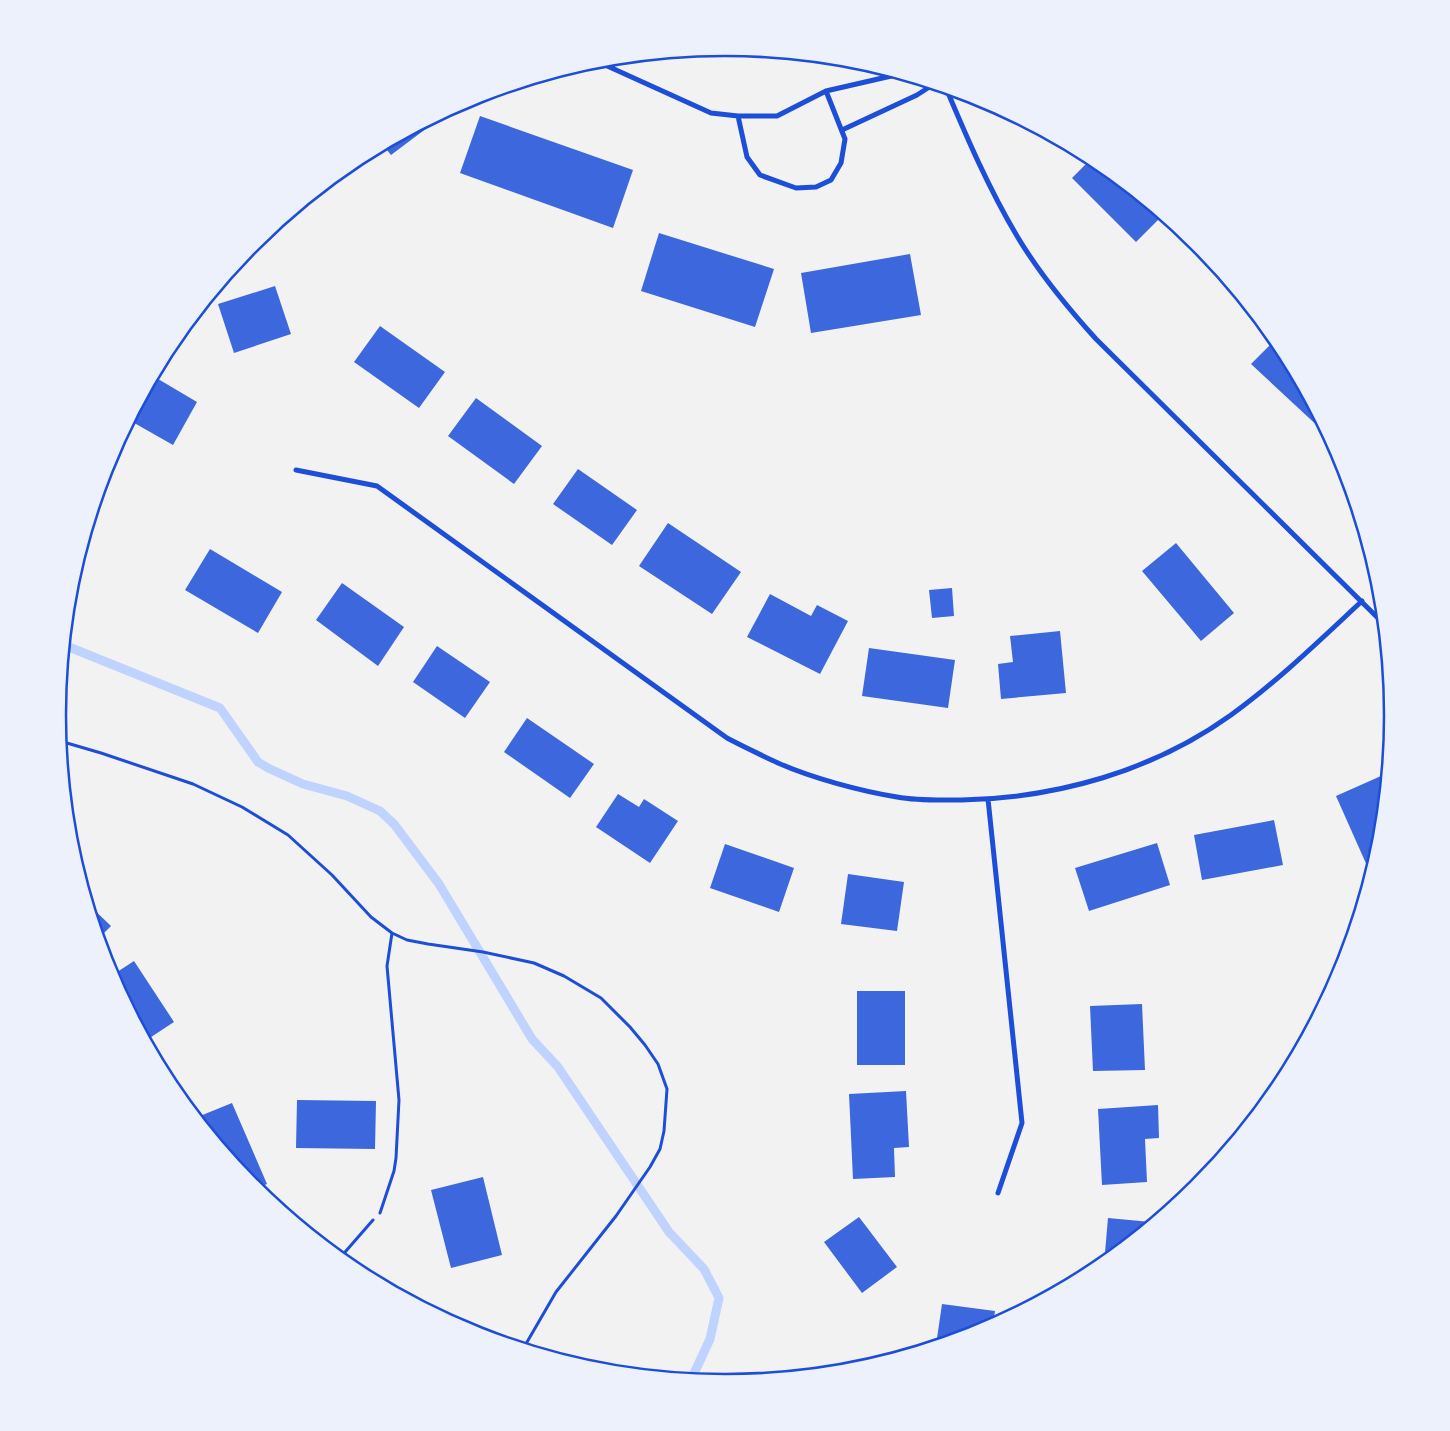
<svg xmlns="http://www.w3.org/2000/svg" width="1450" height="1431" font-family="'Roboto Condensed',sans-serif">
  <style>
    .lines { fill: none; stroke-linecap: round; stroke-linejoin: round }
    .stream { stroke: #bfd3fe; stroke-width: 9 }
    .building { fill: #3d67dc }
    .path { stroke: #1d4ed8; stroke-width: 3 }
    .minor { stroke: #1d4ed8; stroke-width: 5 }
    .rim { fill: none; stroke: #1d4ed8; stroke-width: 2.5 }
  </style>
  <rect width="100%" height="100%" fill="#f2f2f2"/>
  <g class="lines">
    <path class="stream" d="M64 645 220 708 258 762 268 768 303 784 347 796 380 811 394 824 439 884 532 1039 558 1067 669 1232 704 1269 719 1298 710 1339 691 1380"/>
  </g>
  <path class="building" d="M441 113 443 116 391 155 383 145Z
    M480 116 633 170 613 228 460 173Z
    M1092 158 1163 215 1136 242 1072 178Z
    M659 233 774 269 755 327 641 291Z
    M910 254 921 315 811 333 801 273Z
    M275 286 291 334 234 353 218 304Z
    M380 326 445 372 419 408 354 362Z
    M1276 339 1281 345 1325 428 1323 431 1251 364Z
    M153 376 197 402 173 445 129 420Z
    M476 398 542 446 514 484 448 436Z
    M578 469 637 510 612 545 553 504Z
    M668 523 741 572 712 614 639 566Z
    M1176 543 1234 613 1201 641 1142 571Z
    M210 549 282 592 258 633 185 590Z
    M342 583 404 627 378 666 316 620Z
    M952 588 954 616 932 618 929 590Z
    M770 594 811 616 817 605 848 621 820 674 747 637Z
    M1060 631 1066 693 1001 699 998 664 1013 662 1010 636Z
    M437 646 490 682 465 718 413 682Z
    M869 648 955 660 948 708 862 696Z
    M527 718 594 764 570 798 504 752Z
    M1381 776 1386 786 1380 846 1374 865 1368 868 1336 796Z
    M618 794 639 807 644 799 678 821 650 863 596 827Z
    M1274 820 1283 865 1202 880 1194 835Z
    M1157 843 1170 885 1089 911 1075 868Z
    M725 844 794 868 779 912 710 888Z
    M848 874 904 882 897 931 841 924Z
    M87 903 111 926 98 939Z
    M134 961 174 1022 145 1041 111 976Z
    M857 991H905V1065H857Z
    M1142 1004 1145 1070 1093 1071 1090 1006Z
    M906 1091 909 1147 894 1148 895 1177 853 1179 849 1094Z
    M297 1100 376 1101 375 1149 296 1148Z
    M232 1103 267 1184 255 1189 195 1118Z
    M1158 1105 1159 1138 1145 1139 1147 1182 1102 1185 1098 1109Z
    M483 1177 502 1255 451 1268 431 1190Z
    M859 1217 897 1267 862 1293 824 1242Z
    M1108 1218 1151 1222 1150 1226 1104 1264Z
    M942 1304 995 1311 993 1326 980 1333 936 1345Z
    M443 1310 485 1335 484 1337 469 1333 439 1316Z"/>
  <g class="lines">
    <path class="path" d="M60 741 101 753 193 784 242 807 288 835 332 875 371 917 392 933 407 940 428 944 483 952 534 963 564 976 601 998 630 1027 645 1045 658 1064 667 1089 664 1131 660 1149 650 1167 616 1216 556 1292 523 1349
      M380 1213 394 1171 396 1158 399 1100 387 966 392 933
      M339 1259 373 1220"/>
    <path class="minor" d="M594 60 711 113 738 116H777L826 91 900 74
      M612 68 615 58
      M946 88C967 138 989 189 1017 236 1039 273 1067 307 1096 339L1384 624
      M738 116 747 157 760 175 796 188 816 187 831 180 841 163 845 139 826 91
      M842 130 917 95 934 84
      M296 470 377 486 727 738C744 747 761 755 778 763 812 778 860 791 897 797 918 801 940 800 962 800 1057 798 1153 771 1231 715 1278 681 1320 640 1362 601
      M988 799 1022 1123 998 1193"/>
  </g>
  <path d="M0 0H1450V1431H0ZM66 715a659 659 0 1 1 1318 0a659 659 0 1 1-1318 0Z" fill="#edf1fc" fill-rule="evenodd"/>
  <path class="rim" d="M66 715a659 659 0 1 1 1318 0a659 659 0 1 1-1318 0Z"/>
</svg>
